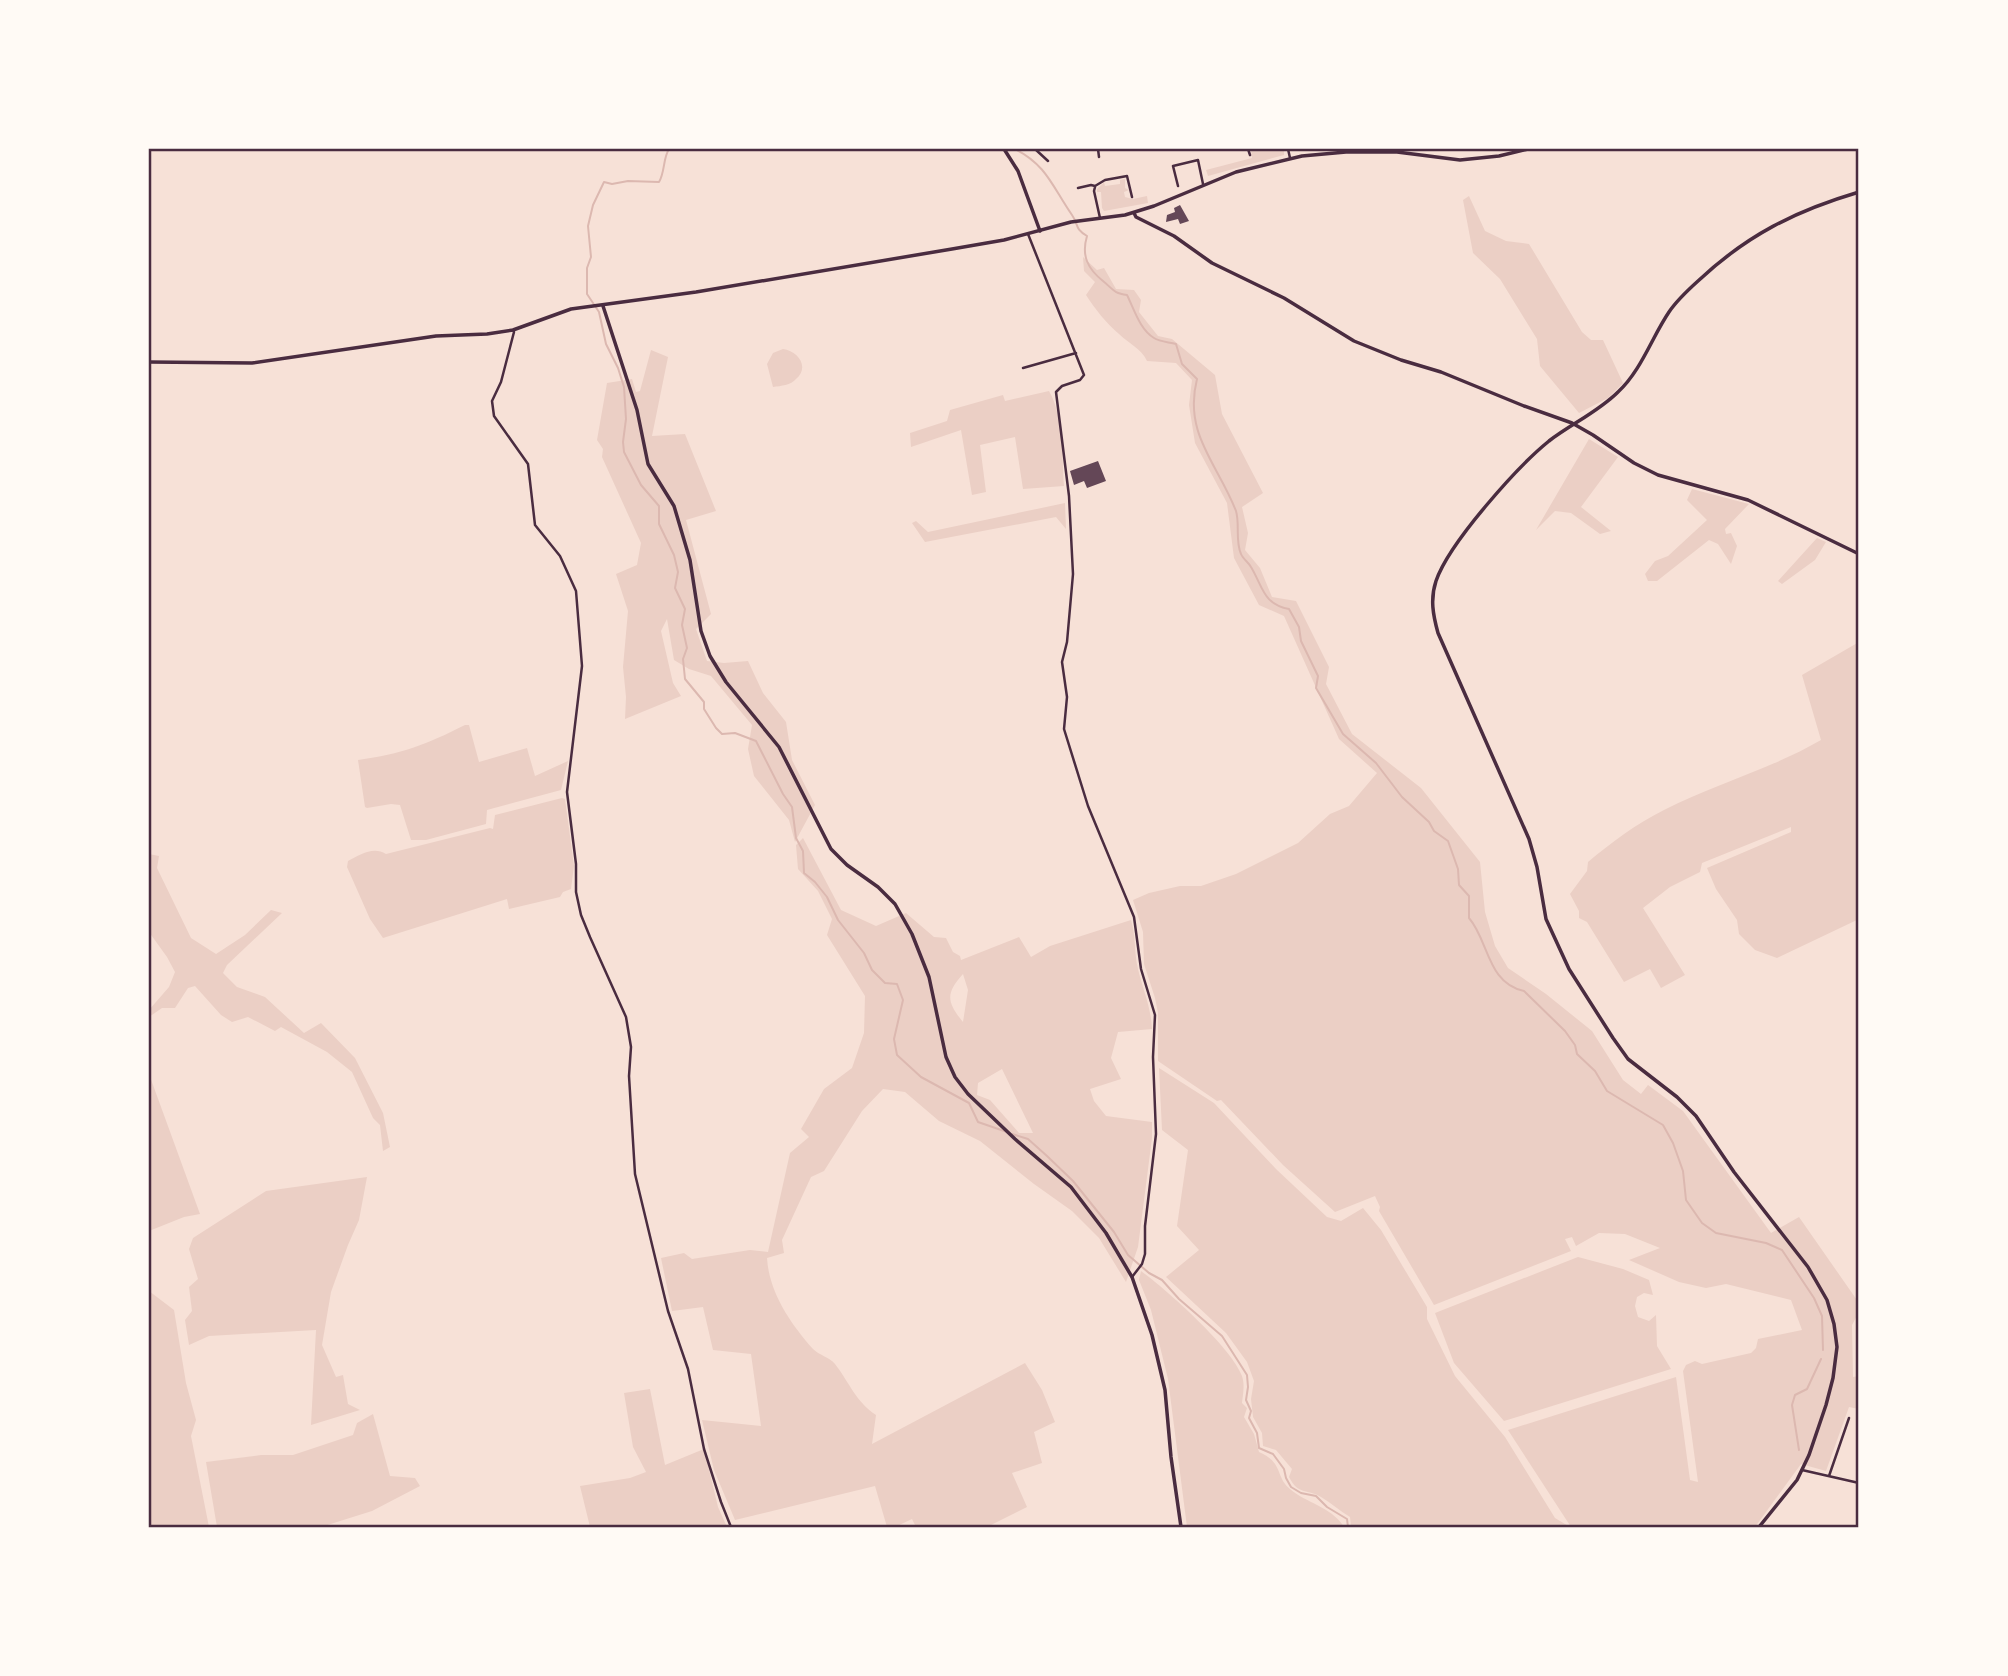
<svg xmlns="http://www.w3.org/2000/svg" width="2008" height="1676" font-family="Helvetica,sans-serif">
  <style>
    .green { fill: #ebcfc5; fill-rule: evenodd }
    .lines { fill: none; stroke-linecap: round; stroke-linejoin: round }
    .stream { stroke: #dcb8b0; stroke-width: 2 }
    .building { fill: #644757 }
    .minor { stroke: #4a2c40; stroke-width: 2.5 }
    .tertiary { stroke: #4a2c40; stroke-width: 3.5 }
    .secondary { stroke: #4a2c40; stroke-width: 3.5 }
    .neatline { fill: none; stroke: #4a2c40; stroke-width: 2.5 }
  </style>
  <rect width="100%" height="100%" fill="#f7e1d7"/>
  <path class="green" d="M1254 149H1284V155L1208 176 1206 170 1252 158 1251 150Z
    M1125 179V188L1129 190 1124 192 1125 197 1133 199 1147 196 1148 203 1104 211 1102 208 1101 192H1097V189L1104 182 1105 186 1120 184V180Z
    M1469 196 1485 231 1506 241 1529 244 1582 332 1591 340H1603L1623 383 1608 398 1579 413 1540 366 1537 339 1500 279 1473 253 1463 200Z
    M1083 257 1097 270 1104 268 1116 289 1134 290 1141 300 1139 312 1158 336 1172 339 1215 375 1222 414 1263 493 1242 507 1248 533 1245 550 1260 568 1272 597 1296 601 1329 667 1326 684 1352 734 1421 788 1480 862 1485 912 1495 946 1508 968 1546 994 1592 1031 1623 1080 1641 1094 1648 1085 1683 1111 1771 1233 1799 1217 1859 1303V1312L1852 1325 1853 1377 1859 1376V1409L1849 1407 1826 1471 1801 1464 1755 1527H1571L1508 1430 1676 1377 1690 1480 1698 1482 1683 1371 1686 1365 1695 1361 1702 1364 1751 1353 1756 1348 1758 1339 1802 1330 1791 1300 1726 1284 1706 1288 1679 1282 1629 1260 1660 1248 1625 1234 1599 1233 1576 1246 1572 1237 1565 1239 1571 1251 1434 1305 1379 1211 1380 1207 1375 1196 1335 1212 1283 1165 1221 1100 1217 1101 1158 1061V1013L1155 998 1144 964 1143 932 1133 900 1149 893 1180 886H1201L1236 874 1298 843 1330 814 1349 806 1377 773 1339 739 1284 616 1259 605 1234 558 1227 503 1195 443 1189 405 1192 380 1176 363 1147 361C1141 348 1129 344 1119 334 1106 323 1095 309 1086 295L1095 282 1084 271Z
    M783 349C798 351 810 367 796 379 791 385 781 386 773 387L767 364 773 353Z
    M651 350 668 357 652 436 685 434 716 511 686 520 711 614 696 629 707 661 724 663 748 661 763 693 786 722 792 760 815 805 795 842 789 820 754 776 748 749 752 725 711 676 689 669 674 660 667 619 661 631 673 683 681 696 625 719 626 697 623 667 628 611 616 574 637 565 641 543 602 457 603 449 597 440 607 383 632 379 636 392 640 391Z
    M1049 391C1064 417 1062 457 1064 486L1023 489 1015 437 980 445 986 492 972 495 961 430 911 447 910 433 947 421 950 410 1003 395 1005 401Z
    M1589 439 1618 457 1581 507 1611 531 1600 534 1571 513 1555 511 1536 530Z
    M1692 489 1749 504 1725 529 1726 534 1731 533 1737 546 1731 564 1718 544 1709 540 1657 581H1648L1645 574 1655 561 1668 556 1707 520 1687 500Z
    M1065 503 1066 529 1056 517 925 542 912 523 916 521 928 532Z
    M1817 538 1826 542 1815 560 1782 584 1778 581Z
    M1859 642V919L1777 958 1755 950 1739 934 1737 920 1716 889 1707 868 1791 832V827L1702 863 1700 872 1670 887 1643 908 1685 975 1661 988 1650 969 1624 982 1587 922 1579 918V911L1570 894 1587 871 1588 862C1612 842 1636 824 1664 810 1715 784 1771 769 1821 740L1802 675Z
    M465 725H469L479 762 527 748 535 776 568 761 561 790 487 810 486 824 426 840H411L400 805 391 804 367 808 365 807 358 760C402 754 425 745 465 725Z
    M562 798 565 799 574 866 571 889 563 892 560 897 509 909 507 899 383 938 370 919 347 867 348 861C360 855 373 846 386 854L490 828 493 829 495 815Z
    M803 838 841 910 876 926 906 913 934 937 946 938 953 952 960 956 961 960 1019 937 1031 957 1050 946 1131 920C1136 936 1134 953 1138 969 1143 990 1151 1007 1152 1029L1118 1032 1111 1058 1121 1079 1090 1089 1094 1101 1106 1116 1152 1122V1138L1138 1247 1126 1282 1099 1238 1072 1211 1034 1184 980 1141 939 1121 905 1092 883 1089 862 1111 824 1171 811 1177 782 1240 784 1253 767 1258C769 1292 790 1323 813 1349 819 1355 829 1357 835 1364 849 1382 856 1402 876 1415L872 1444 1025 1363 1042 1390 1055 1422 1034 1432 1042 1463 1012 1473 1027 1507 987 1527H916L912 1519 895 1527H887L875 1486 735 1520 714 1470 702 1420 761 1426 751 1354 713 1350 703 1307 672 1311 661 1258 684 1253 692 1259 750 1250 768 1252 790 1153 809 1137 801 1129 824 1089 852 1068 864 1033 865 996 827 935 832 919 818 891 798 869 796 845ZM963 974 968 990 963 1022C947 1002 945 994 963 974ZM1002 1069 1033 1133H1019L990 1100 977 1095 978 1083Z
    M149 854 159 856 157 868 191 938 216 954 245 935 271 910 282 913 227 965 223 973 237 987 265 997 304 1033 321 1023 355 1058 383 1113 390 1147 383 1151 380 1125 373 1118 352 1072 327 1052 281 1027 275 1031 248 1017 232 1022 221 1015 195 986 188 988 175 1008H162L149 1017V1010L169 987 175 972 167 957 149 932Z
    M1159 1068 1214 1103 1276 1169 1327 1217 1341 1221 1363 1208 1381 1230 1427 1307V1319L1455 1376 1505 1437 1555 1518 1570 1527H1351L1350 1517C1340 1511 1331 1503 1321 1497 1306 1488 1299 1496 1289 1477L1292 1469 1276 1450 1263 1446 1262 1433 1253 1417 1251 1399 1254 1381 1247 1362 1226 1333 1166 1277 1199 1250 1177 1226 1188 1150 1162 1130Z
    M149 1074 200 1214 184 1217 149 1231Z
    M367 1177 359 1220 348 1245 331 1292 322 1345 336 1377 343 1375 348 1404 360 1410 311 1425 316 1330 209 1336 189 1345 185 1320 192 1311 189 1287 198 1279 189 1249 193 1238 266 1191Z
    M1578 1257 1623 1269 1649 1280 1653 1295 1644 1293 1637 1297 1635 1306 1638 1317 1649 1321 1656 1315 1657 1346 1671 1369 1504 1421 1454 1363 1435 1313Z
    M1141 1271C1167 1290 1232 1348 1242 1376 1245 1385 1243 1394 1242 1403L1247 1408 1244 1417 1254 1434 1259 1452C1284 1463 1275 1477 1290 1489 1306 1503 1332 1507 1344 1527H1187L1168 1379 1151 1310 1139 1280Z
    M149 1291 174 1310 186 1383 196 1420 191 1436 209 1527H149Z
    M650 1389 665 1465 704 1449 718 1507 727 1527H590L580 1486 630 1478 646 1472 633 1447 624 1393Z
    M373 1414 390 1476 415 1478 420 1486 372 1511 321 1527H217L206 1462 261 1455H293L353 1435 357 1423Z"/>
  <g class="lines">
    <path class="stream" d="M669 149C663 158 665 172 659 182L628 181 612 184 604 182 593 205 588 226 591 257 587 268V294L599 312 606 344 618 368 624 387 626 419 623 442 624 452 641 485 659 506V524L674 555 678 572 675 588 685 609 682 625 687 648 683 659 685 679 704 702V709L716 728 722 734 735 733 756 741 783 794 792 807 796 838 803 851 804 873 815 882 827 897 838 920 864 953 872 970 885 983 897 984 903 1000 894 1039 897 1055 921 1077 969 1103 978 1122 1007 1132
      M1015 149C1047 165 1053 188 1072 215 1079 225 1074 228 1087 236 1081 256 1088 269 1103 281 1114 290 1113 293 1127 295 1134 309 1140 330 1154 338 1160 342 1169 342 1176 344L1182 364 1197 379C1183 434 1218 464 1236 511 1240 524 1235 541 1241 554 1243 559 1249 563 1251 567 1263 587 1263 604 1289 609L1299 627 1301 641 1318 676 1316 688 1343 734 1376 763 1402 797 1429 822 1434 831 1448 841 1458 869 1459 885 1469 896V918C1489 941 1487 983 1524 991L1565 1031 1575 1045 1577 1054 1595 1071 1607 1091 1663 1125 1673 1143 1683 1171 1686 1200 1702 1223 1716 1233 1766 1243 1782 1250 1814 1298 1822 1316 1823 1350
      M1012 1134 1028 1139 1047 1156 1073 1181 1114 1232 1128 1255 1149 1273 1162 1280 1179 1299 1222 1336 1247 1375 1248 1387 1246 1400 1251 1411 1249 1418 1257 1433 1259 1448 1273 1454 1284 1469 1286 1478 1291 1487 1301 1493 1316 1496 1327 1507 1347 1519 1348 1527
      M1799 1450 1792 1405 1795 1395 1807 1389 1821 1359"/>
  </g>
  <path class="building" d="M1180 205 1189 221 1180 224 1178 219 1166 222 1167 215 1175 212 1174 208Z
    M1098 461 1106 481 1087 488 1084 481 1074 485 1070 471Z"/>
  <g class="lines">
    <path class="minor" d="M1035 149 1048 161
      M1098 149 1099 157
      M1248 149 1250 155
      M1288 149 1290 158
      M1178 186 1173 166 1198 160 1203 184
      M1095 187 1094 191 1100 218
      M1078 188 1091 185 1095 186 1105 180 1127 176 1132 197
      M1028 234 1084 375 1080 380 1062 386 1056 392 1069 496 1073 574 1067 642 1062 662 1067 697 1064 729 1088 806 1134 917 1141 969 1155 1015 1153 1057 1156 1134 1145 1226V1254L1142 1264 1132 1277
      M513 330 514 332 501 382 492 401 494 416 528 464 535 525 560 556 576 591 582 666 567 792 576 864V892L581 915 590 937 626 1017 631 1047 629 1076 635 1174 668 1311 688 1369 704 1449 721 1502 731 1527
      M1023 368 1076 353
      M1802 1470 1859 1483
      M1829 1476 1849 1418"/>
    <path class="tertiary" d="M1004 149 1018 171 1040 231
      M1134 213 1136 217 1174 236 1212 263 1284 298 1354 341 1401 360 1441 372 1524 406 1572 423 1593 435 1634 463 1658 475 1748 500 1859 554
      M603 306 637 410 648 464 674 506 690 560 701 631 710 656 726 682 779 747 831 849 847 865 878 887 895 904 912 934 929 977 946 1057 955 1077 968 1094 1015 1139 1071 1187 1106 1233 1132 1277 1152 1335 1165 1390 1171 1457 1181 1527"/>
    <path class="secondary" d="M149 362 252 363 436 336 487 334 513 330 571 309 696 292 952 249 1004 240 1071 222 1125 215 1154 206 1236 172 1302 156 1346 152H1397L1460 160 1499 156 1528 149
      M1759 1527 1797 1480 1809 1455 1826 1405 1833 1378 1837 1347 1834 1324 1827 1300 1808 1267 1734 1172 1696 1116 1677 1097 1628 1059 1613 1038 1569 969 1546 919 1537 867 1529 839 1438 633C1433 615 1430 599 1436 581 1449 543 1517 467 1549 441 1571 424 1598 412 1618 392 1641 371 1652 337 1669 312 1677 300 1688 290 1698 281 1747 235 1795 211 1859 192"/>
  </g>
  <rect width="2008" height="1676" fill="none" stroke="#fffaf5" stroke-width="301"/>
  <rect x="150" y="150" width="1707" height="1376" class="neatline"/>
</svg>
